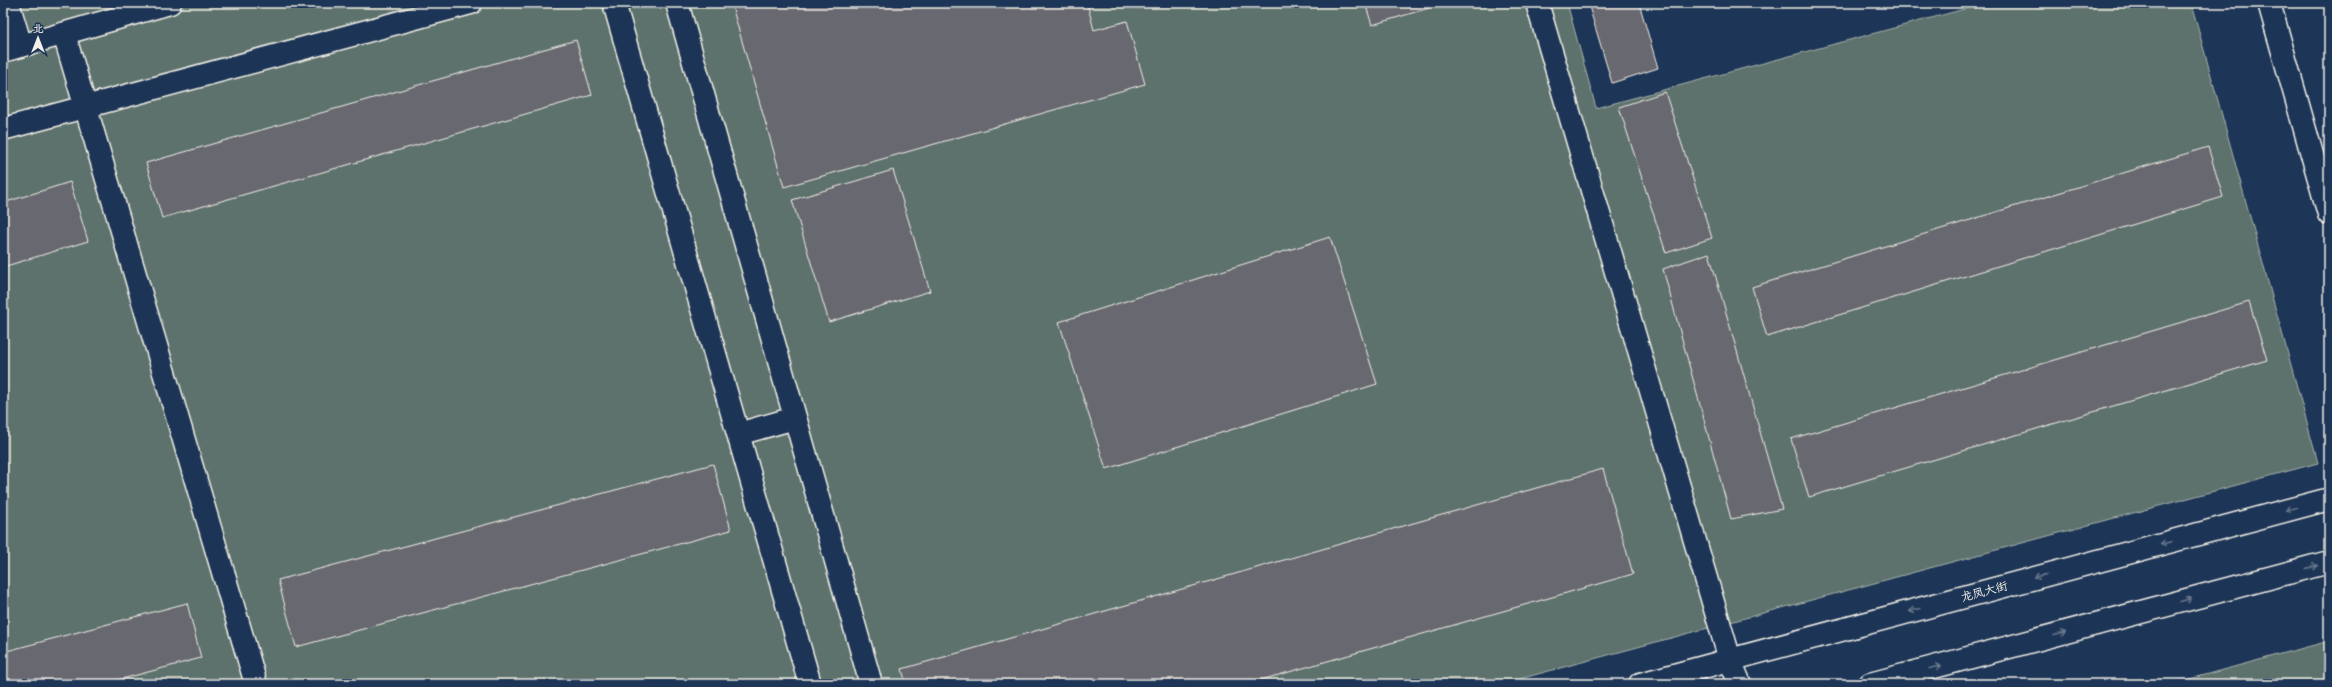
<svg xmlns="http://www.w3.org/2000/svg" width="2332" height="687" font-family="Delius,'LXGW WenKai TC',sans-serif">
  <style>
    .green { fill: #5d726d; stroke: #a8b2aa }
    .building { fill: #686771; stroke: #f4f1e8 }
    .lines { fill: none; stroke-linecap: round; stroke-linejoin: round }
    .minor-casing { stroke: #f4f1e8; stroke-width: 25 }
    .major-casing { stroke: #f4f1e8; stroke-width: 25 }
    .minor { stroke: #1d3557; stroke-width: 22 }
    .major { stroke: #1d3557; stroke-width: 22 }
    .oneway { stroke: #68778a }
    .labels { text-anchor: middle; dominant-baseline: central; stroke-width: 3; stroke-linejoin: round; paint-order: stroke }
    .street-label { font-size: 12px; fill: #f4f1e8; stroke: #1d3557 }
  </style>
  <rect width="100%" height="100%" fill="#1d3557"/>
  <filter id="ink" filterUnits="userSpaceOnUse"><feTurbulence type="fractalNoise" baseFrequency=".025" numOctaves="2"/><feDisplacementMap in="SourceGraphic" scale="8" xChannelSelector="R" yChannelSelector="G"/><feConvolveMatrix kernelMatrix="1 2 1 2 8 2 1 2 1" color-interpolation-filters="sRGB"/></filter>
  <g filter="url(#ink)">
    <path class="green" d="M3 3H1567L1596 108 1987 3H2191L2318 463 1501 684H3Z
      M2329 641V684H2171Z"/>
    <path class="building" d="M731 3H1087L1094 30 1127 21 1145 84 784 187Z
      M1365 3H1427L1429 8 1372 25Z
      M1588 3H1639L1658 68 1612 83Z
      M576 40 592 95 162 218 146 163Z
      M1665 92 1712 238 1666 253 1619 107Z
      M2208 147 2223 197 1767 337 1752 287Z
      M893 170 930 291 829 322 792 200Z
      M70 182 88 241 3 267V203Z
      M1330 237 1377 384 1106 469 1059 322Z
      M1709 253 1782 509 1731 519 1663 269Z
      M2249 302 2267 360 1809 497 1791 439Z
      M713 464 731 530 296 647 278 580Z
      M1603 469 1633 574 1247 684H906L902 669Z
      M187 603 201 658 103 684H3V652Z
      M775 680 776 684H758Z"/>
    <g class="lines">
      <defs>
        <path id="minor" d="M8 3 21 46
          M614 3 810 684
          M677 3 871 684
          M1537 3 1730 660 1740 684
          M2269 3 2329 214
          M64 34 256 684
          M3 51 170 3
          M3 129 471 3
          M738 434 795 418"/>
        <path id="major" d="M1640 684 2329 499
          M1870 684 2329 562"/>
      </defs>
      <use href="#minor" class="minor-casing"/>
      <use href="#major" class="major-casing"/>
      <use href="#minor" class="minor"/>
      <use href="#major" class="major"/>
    </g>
    <defs><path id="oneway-shaft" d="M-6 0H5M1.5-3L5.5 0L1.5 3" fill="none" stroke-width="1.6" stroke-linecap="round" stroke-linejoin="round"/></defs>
    <g class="oneway">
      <use href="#oneway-shaft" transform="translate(2291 509) rotate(165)"/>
      <use href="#oneway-shaft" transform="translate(2166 543) rotate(165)"/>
      <use href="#oneway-shaft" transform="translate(2312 567) rotate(-15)"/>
      <use href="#oneway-shaft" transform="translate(2040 576) rotate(165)"/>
      <use href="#oneway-shaft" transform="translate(2186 600) rotate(-15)"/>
      <use href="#oneway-shaft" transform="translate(1915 610) rotate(165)"/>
      <use href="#oneway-shaft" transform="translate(2060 634) rotate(-15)"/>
      <use href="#oneway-shaft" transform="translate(1935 667) rotate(-15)"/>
    </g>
  </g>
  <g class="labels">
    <g class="street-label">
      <text transform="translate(1984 591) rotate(-15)">龙凤大街</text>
    </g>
  </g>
  <rect width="2332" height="687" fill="none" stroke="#1d3557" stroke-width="16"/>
  <rect x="8" y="8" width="2316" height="671" fill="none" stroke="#f4f1e8" stroke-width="1.5" filter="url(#ink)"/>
  <g transform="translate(38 38)" stroke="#1d3557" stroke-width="3" paint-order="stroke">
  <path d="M0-3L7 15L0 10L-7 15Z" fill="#f4f1e8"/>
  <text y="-6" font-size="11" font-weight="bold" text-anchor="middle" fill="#f4f1e8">北</text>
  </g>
</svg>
